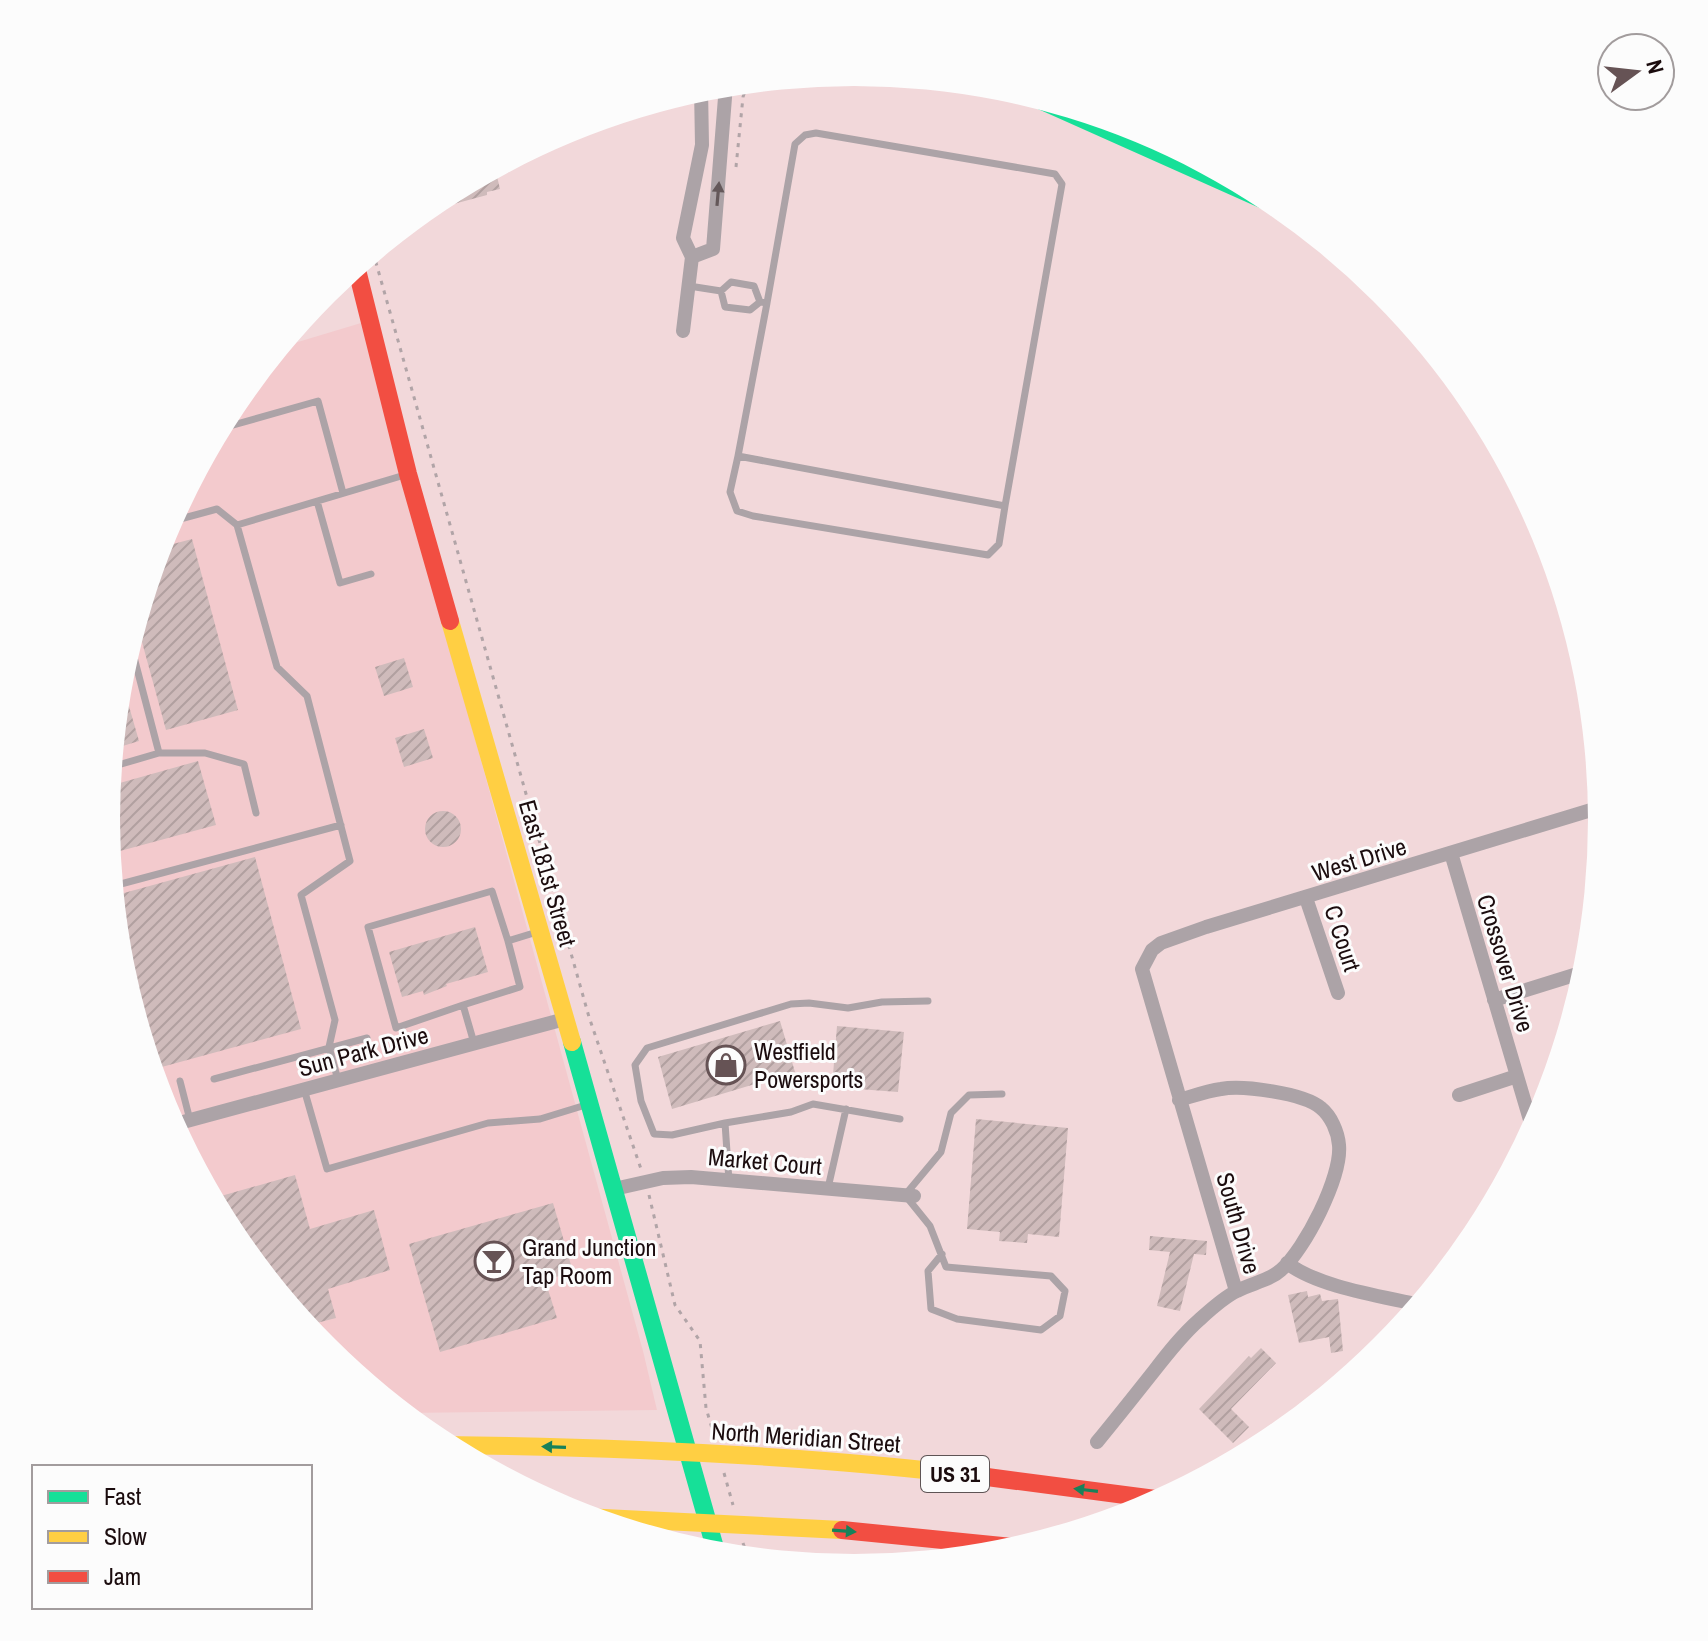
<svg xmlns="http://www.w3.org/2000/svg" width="1708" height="1641" font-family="'Archivo Narrow',sans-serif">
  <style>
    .built { fill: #f3cacd }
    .building { fill: url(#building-hatch) }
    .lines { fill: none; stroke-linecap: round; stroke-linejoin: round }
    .path { stroke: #b1a4a7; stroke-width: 3; stroke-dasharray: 4 6; stroke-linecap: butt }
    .lane { stroke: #aca3a7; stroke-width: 7 }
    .street { stroke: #aca3a7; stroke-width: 14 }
    .fast { stroke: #16e098; stroke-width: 18 }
    .slow { stroke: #ffcf43; stroke-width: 18 }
    .jam { stroke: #f24e42; stroke-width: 18 }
    .oneway { fill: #64585a }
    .oneway2 { fill: #18815a }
    .labels { text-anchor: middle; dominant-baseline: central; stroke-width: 6; stroke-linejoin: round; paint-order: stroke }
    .shield { fill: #fcfcfc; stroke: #5e5455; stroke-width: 2 }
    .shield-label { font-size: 22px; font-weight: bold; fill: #1b0c0e }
    .street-label { font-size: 24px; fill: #1b0c0e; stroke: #fcfcfc }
    .poi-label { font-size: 24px; fill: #1b0c0e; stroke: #fcfcfc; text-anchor: start }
  </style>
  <defs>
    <pattern id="building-hatch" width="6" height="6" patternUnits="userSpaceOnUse" patternTransform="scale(2)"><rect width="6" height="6" fill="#cfbbbb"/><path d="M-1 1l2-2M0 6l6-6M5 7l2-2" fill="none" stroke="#b1a0a0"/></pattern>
  </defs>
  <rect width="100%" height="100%" fill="#f2d8da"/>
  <path class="built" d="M361 323 643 1351 657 1410 402 1413 324 1349 231 1236 162 1106 120 966 106 820 120 674 163 534 232 404 278 348Z"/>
  <path class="building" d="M495 168 500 189 487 192V195L450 205 447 193Z
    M192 539 238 710 166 730 136 620 158 548Z
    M404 658 413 687 384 696 375 667Z
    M120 675 139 741 113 749Z
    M424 729 433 758 404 767 395 738Z
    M198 761 216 825 109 854 106 820 109 786Z
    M425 829a18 18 0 1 1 36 0a18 18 0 1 1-36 0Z
    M255 857 301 1029 158 1068 113 896Z
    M475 927 488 972 446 984 447 986 424 995 423 991 402 997 389 952Z
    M780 1021 795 1072 672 1109 658 1057Z
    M837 1026 904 1032 898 1092 832 1087Z
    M976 1119 1068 1128 1059 1237 1028 1234 1027 1243 999 1241 1000 1232 967 1229Z
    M295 1175 310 1229 374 1210 390 1270 328 1289 336 1318 305 1326 231 1236 216 1207 214 1198Z
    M553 1203 573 1272 545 1280 557 1318 440 1352 409 1244Z
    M1150 1236 1207 1241 1206 1255 1194 1254 1180 1311 1157 1306 1170 1252 1149 1250Z
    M1307 1291 1308 1297 1320 1294 1322 1301 1338 1299 1343 1351 1331 1353 1329 1337 1299 1343 1288 1295Z
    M1261 1348 1276 1363 1231 1409 1249 1427 1233 1443 1199 1409 1249 1356 1251 1358Z"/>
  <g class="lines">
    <path class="path" d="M736 167 743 97 748 82
      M373 252 589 1017 641 1169
      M649 1195 675 1305 700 1341 706 1408 714 1435
      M724 1473 733 1505
      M743 1543 748 1558"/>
    <path class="lane" d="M689 286 721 291 731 282 754 286 760 302
      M721 291 725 307 750 310 760 302 767 303 795 144 805 135 816 133 1055 174 1062 184 1005 506 738 456 767 303
      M219 429 318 401 343 493
      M738 456 730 492 737 511 753 516 988 555 999 544 1005 506
      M317 501 340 583 371 574
      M169 522 217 509 237 525
      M130 642 159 753H205L244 764 256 813
      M111 767 159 753
      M117 885 341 825
      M463 1005 396 1028 368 927 492 891 508 941
      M474 1043 463 1005 520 987 508 941 537 932
      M214 1079 367 1038
      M338 1080 329 1047 335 1020 301 895 350 861 307 696 277 667 237 525 408 474
      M180 1081 190 1120
      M304 1089 327 1169 488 1123 540 1119 589 1104
      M725 1123 791 1112 813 1104 900 1119
      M729 1181 725 1123 672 1135 654 1134 641 1101 635 1065 647 1048 791 1004 809 1003 848 1008 882 1002 928 1001
      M828 1188 846 1109
      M942 1254 928 1271 931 1309 957 1319 1041 1330 1060 1316 1065 1291 1051 1276 946 1267 930 1226 905 1195 941 1152 951 1113 969 1095 1002 1094"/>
    <path class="street" d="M692 257 713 249 726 85
      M683 331 692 257 683 238 702 145 701 88
      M1451 853 1533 1130
      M1306 898 1338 993
      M1494 1000 1587 971
      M1459 1095 1517 1076
      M172 1125 565 1019
      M614 1189 663 1178 691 1177 914 1196
      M1455 1262 1457 1253
      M1287 1263C1318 1287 1381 1296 1420 1305
      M1236 1291 1142 969 1152 950 1161 943 1206 927 1601 807
      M1097 1442C1116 1419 1135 1395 1154 1371 1168 1353 1182 1335 1199 1320 1210 1310 1224 1297 1237 1291 1252 1283 1269 1281 1281 1270 1305 1249 1342 1177 1339 1145 1338 1132 1331 1116 1321 1108 1304 1093 1242 1085 1221 1089 1207 1091 1193 1096 1179 1100"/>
    <path class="fast" d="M1031 96 1284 209
      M572 1042 717 1555"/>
    <path class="slow" d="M450 621 572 1042
      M443 1445C625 1447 807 1455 987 1477
      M584 1517 842 1530"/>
    <path class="jam" d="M356 266 408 474 450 621
      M987 1477 1163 1500
      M842 1530 1023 1548"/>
  </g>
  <defs><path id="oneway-solid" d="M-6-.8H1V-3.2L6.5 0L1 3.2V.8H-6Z" transform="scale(2)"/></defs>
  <use class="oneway" href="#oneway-solid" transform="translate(718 194) rotate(-85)"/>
  <g class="oneway2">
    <use href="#oneway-solid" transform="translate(554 1447) rotate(-178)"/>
    <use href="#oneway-solid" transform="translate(1086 1490) rotate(-173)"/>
    <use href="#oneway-solid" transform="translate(844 1531) rotate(4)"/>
  </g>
  <defs>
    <symbol id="shop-ring" viewBox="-11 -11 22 22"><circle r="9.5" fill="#fcfcfc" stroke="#665355" stroke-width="1.5"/><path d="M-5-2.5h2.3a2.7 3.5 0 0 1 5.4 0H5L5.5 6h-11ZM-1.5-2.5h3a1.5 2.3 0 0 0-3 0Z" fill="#665355"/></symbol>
    <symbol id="bar-ring" viewBox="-11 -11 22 22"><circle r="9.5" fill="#fcfcfc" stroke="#665355" stroke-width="1.5"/><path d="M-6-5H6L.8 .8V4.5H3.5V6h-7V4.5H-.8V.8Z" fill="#665355"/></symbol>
  </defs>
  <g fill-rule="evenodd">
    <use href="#shop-ring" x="704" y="1043" width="44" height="44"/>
    <use href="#bar-ring" x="472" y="1239" width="44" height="44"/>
  </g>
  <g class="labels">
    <rect class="shield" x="921" y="1456" width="68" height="36" rx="6"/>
    <g class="shield-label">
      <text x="955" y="1474">US 31</text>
    </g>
    <g class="street-label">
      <text transform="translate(1359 859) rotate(-17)">West Drive</text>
      <text transform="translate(548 873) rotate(74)">East 181st Street</text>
      <text transform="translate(1343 938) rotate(72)">C Court</text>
      <text transform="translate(1506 963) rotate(73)">Crossover Drive</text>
      <text transform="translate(363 1051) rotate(-15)">Sun Park Drive</text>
      <text transform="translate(765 1161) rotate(5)">Market Court</text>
      <text transform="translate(1239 1223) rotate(74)">South Drive</text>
      <text transform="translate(806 1437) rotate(4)">North Meridian Street</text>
    </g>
    <g class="poi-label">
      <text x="754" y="1051">Westfield<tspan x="754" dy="28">Powersports</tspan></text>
      <text x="522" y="1247">Grand Junction<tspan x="522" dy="28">Tap Room</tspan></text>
    </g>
  </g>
  <path d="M0 0H1708V1641H0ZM120 820a734 734 0 1 1 1468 0a734 734 0 1 1-1468 0Z" fill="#fcfcfc" fill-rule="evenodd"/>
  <rect x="32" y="1465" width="280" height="144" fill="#fcfcfc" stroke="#a29c9d" stroke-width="2"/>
  <rect x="48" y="1491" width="40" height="12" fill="#16e098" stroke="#a29c9d" stroke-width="2"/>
  <text x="104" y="1505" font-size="24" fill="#1b0c0e">Fast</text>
  <rect x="48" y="1531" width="40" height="12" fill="#ffcf43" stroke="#a29c9d" stroke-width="2"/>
  <text x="104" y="1545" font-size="24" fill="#1b0c0e">Slow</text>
  <rect x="48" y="1571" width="40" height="12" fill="#f24e42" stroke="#a29c9d" stroke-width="2"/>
  <text x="104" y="1585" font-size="24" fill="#1b0c0e">Jam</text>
  <g transform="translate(1636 72) rotate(75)"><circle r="38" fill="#fcfcfc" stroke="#a29c9d" stroke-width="2"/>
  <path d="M0-6L14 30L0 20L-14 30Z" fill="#665355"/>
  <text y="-12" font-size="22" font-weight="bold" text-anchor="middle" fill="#1b0c0e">N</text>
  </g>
</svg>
